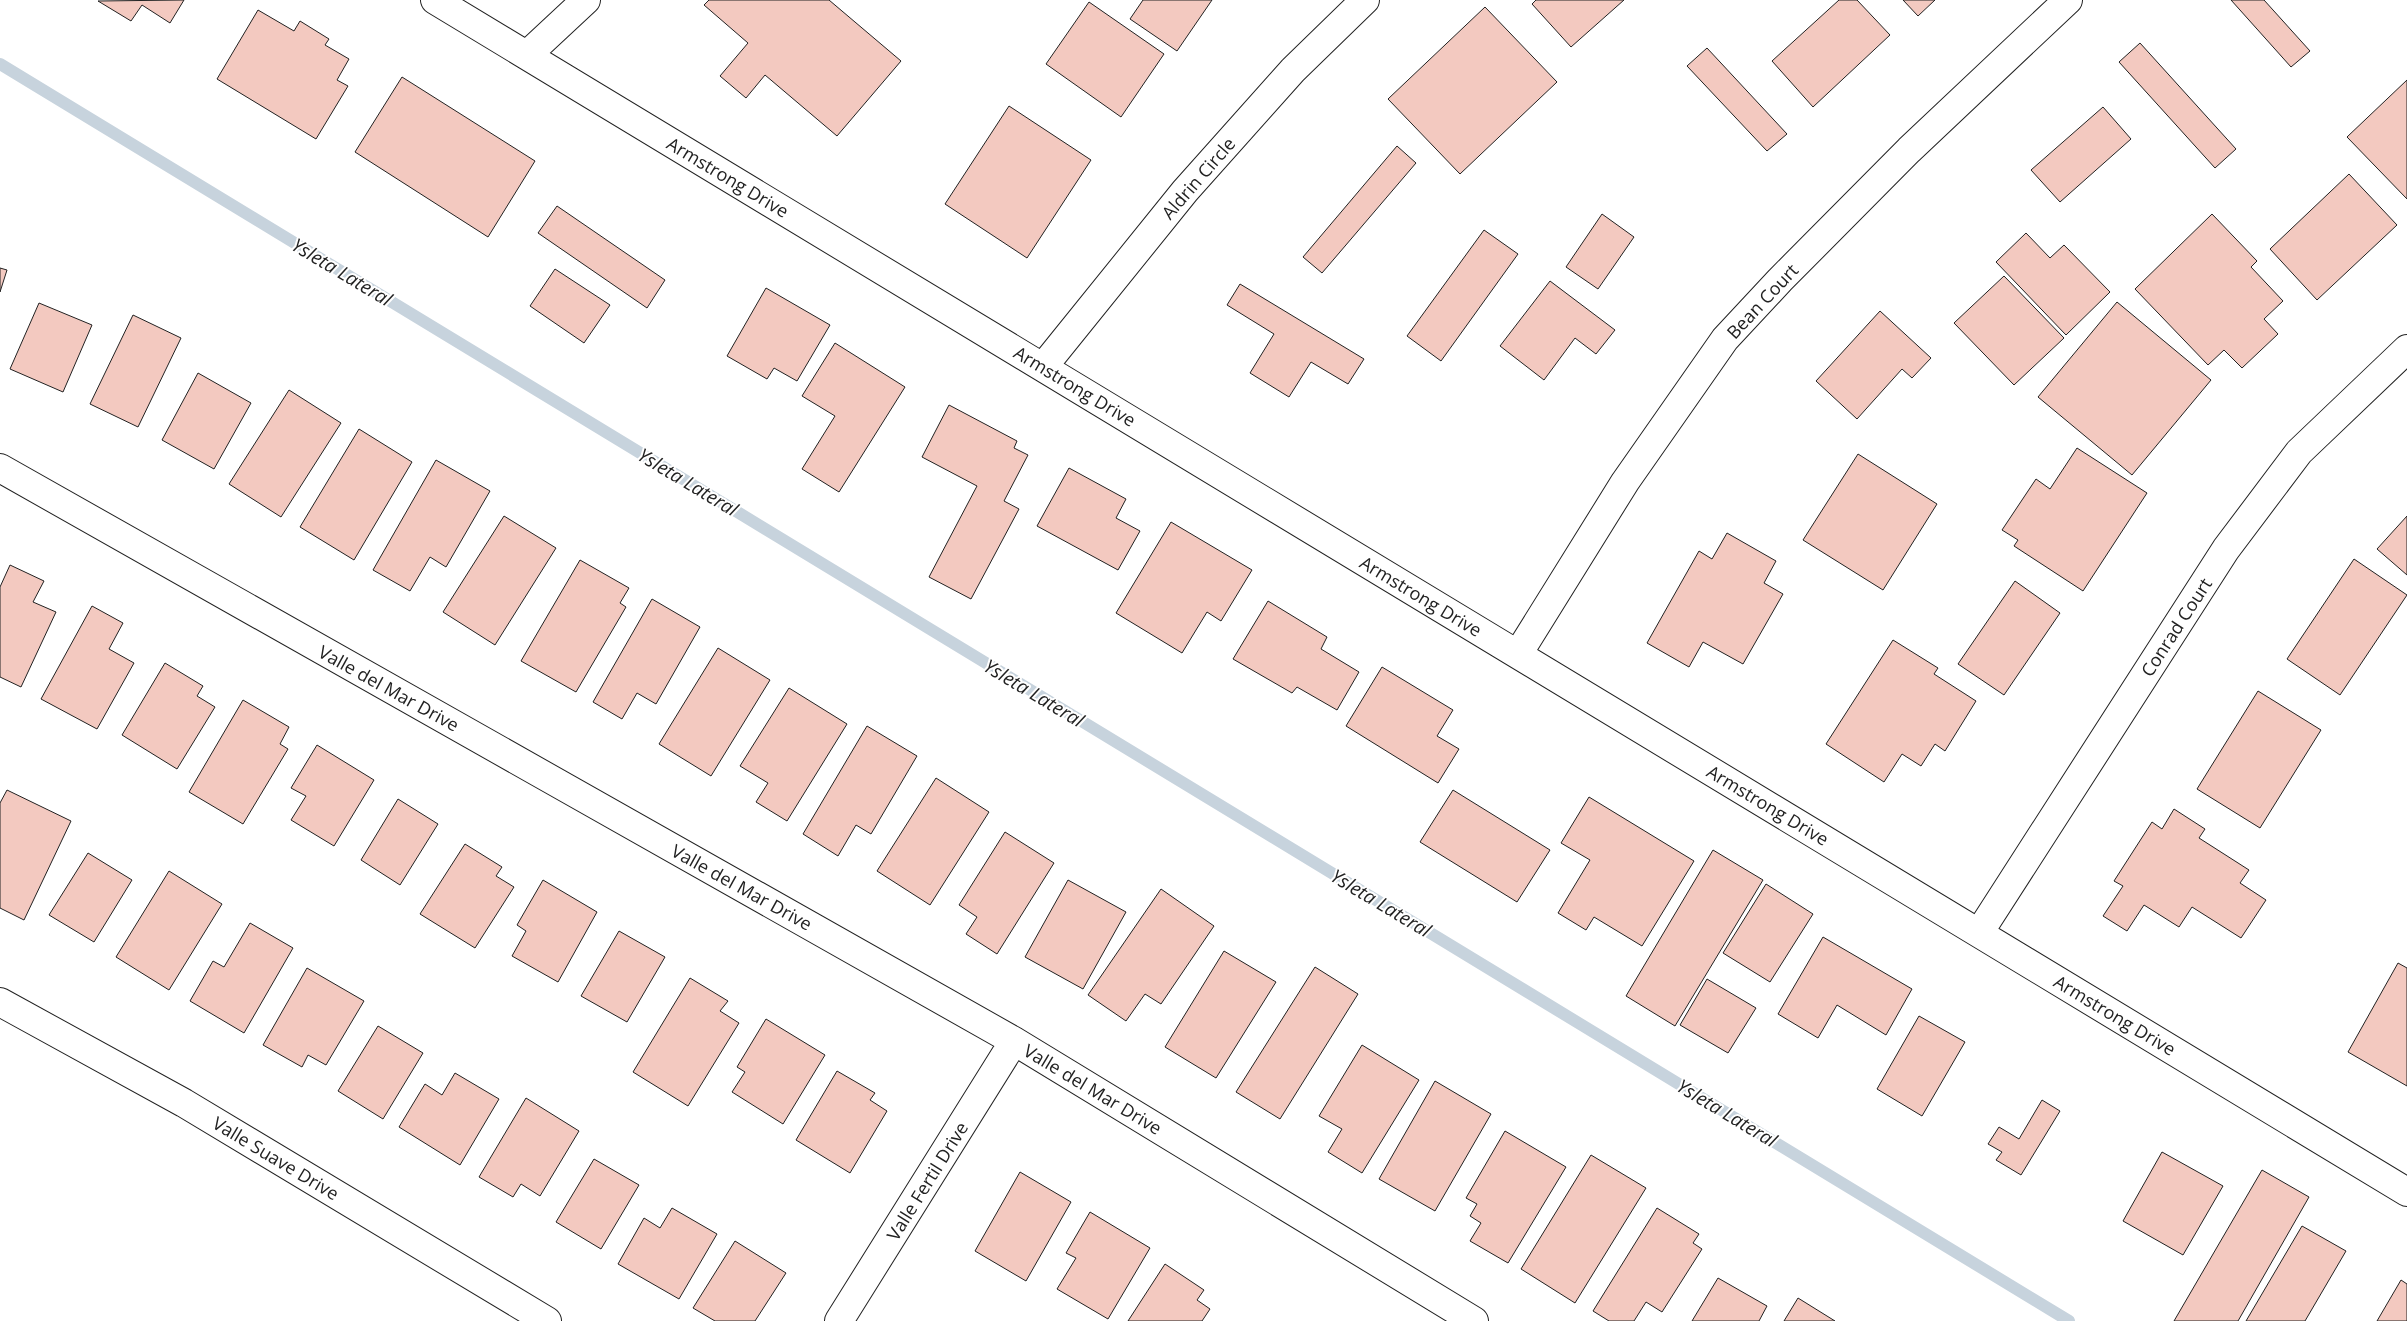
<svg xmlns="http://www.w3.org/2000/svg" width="2407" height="1321" font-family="'Open Sans',sans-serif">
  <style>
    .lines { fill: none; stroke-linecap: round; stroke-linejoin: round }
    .stream { stroke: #c7d3dd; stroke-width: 12 }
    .building { fill: #f3c9c0; stroke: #222 }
    .minor-casing { stroke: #222; stroke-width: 30 }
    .minor { stroke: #fff; stroke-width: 28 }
    .labels { text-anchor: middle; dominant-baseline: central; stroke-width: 4; stroke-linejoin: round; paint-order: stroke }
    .street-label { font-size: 18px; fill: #222; stroke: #fff }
    .water-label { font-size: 19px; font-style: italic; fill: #222; stroke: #fff }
  </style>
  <rect width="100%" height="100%" fill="#fff"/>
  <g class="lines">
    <path class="stream" d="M0 64 2069 1321"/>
  </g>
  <path class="building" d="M184 0 170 23 142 5 131 21 98 1Z
    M709 0H829L901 61 837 136 765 75 746 98 720 76 748 43 704 5Z
    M1143 0H1212L1177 51 1130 19Z
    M1536 0H1624L1571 47 1532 4Z
    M1839 0H1857L1890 35 1813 107 1772 61Z
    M1903 0H1935L1918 16Z
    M2231 0H2264L2310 51 2291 67Z
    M1089 2 1164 54 1121 117 1046 64Z
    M1485 7 1557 82 1460 174 1388 99Z
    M258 10 294 31 300 21 329 39 325 45 349 59 337 80 348 86 316 139 217 79Z
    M2140 43 2236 149 2215 168 2119 62Z
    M1707 48 1787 134 1767 151 1687 66Z
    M402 77 535 161 488 237 355 152Z
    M2407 80V199L2347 137Z
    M1009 106 1091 160 1027 258 945 204Z
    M2103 107 2131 139 2060 202 2031 170Z
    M1397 146 1416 163 1322 273 1303 257Z
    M2349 174 2397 225 2317 300 2270 249Z
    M557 206 665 280 647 308 538 233Z
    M1602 214 1634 237 1598 289 1566 267Z
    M2212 214 2257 261 2251 267 2283 301 2264 319 2278 334 2242 368 2224 350 2208 365 2135 289Z
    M1484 230 1518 254 1441 361 1407 336Z
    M2026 233 2050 258 2064 245 2110 292 2066 335 1996 262Z
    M0 268 7 270 0 292Z
    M555 269 610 305 584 343 530 306Z
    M2004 276 2064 338 2014 385 1954 323Z
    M1550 281 1615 330 1596 354 1575 338 1544 380 1500 346Z
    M1240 284 1364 359 1348 384 1311 362 1289 397 1250 373 1274 334 1227 305Z
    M766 288 830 325 797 381 774 368 767 379 727 356Z
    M2117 302 2211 380 2132 475 2038 397Z
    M39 303 92 325 63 392 10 369Z
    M1880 311 1931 358 1912 378 1902 369 1857 419 1816 381Z
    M133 315 181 338 138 427 90 404Z
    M835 343 905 387 839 492 802 469 835 416 802 396Z
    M198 373 251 403 214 469 162 440Z
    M289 390 341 423 281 517 229 484Z
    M949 405 1017 441 1014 448 1028 455 1004 501 1019 509 971 599 929 577 977 486 922 457Z
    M359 429 412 462 354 560 300 527Z
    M2077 448 2147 493 2083 591 2014 546 2018 540 2002 530 2036 479 2050 489Z
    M1858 454 1937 504 1883 590 1803 540Z
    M436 460 490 491 446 567 430 557 410 591 373 570Z
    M1069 468 1126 499 1116 518 1140 531 1118 570 1037 526Z
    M504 516 556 548 495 645 443 612Z
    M2407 516V575L2377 549Z
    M1171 522 1252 570 1221 621 1207 612 1182 653 1116 613Z
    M1727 533 1776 561 1764 583 1783 594 1743 664 1703 642 1689 667 1647 643 1699 551 1712 559Z
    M2354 559 2407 595 2340 695 2287 659Z
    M580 560 629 588 620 603 626 607 576 692 521 661Z
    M10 565 44 581 33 602 56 612 21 687 0 677V587Z
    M2015 581 2060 613 2004 695 1958 664Z
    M652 599 700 627 656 704 637 693 622 719 593 702Z
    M1268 601 1327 637 1321 649 1359 672 1337 710 1297 687 1292 693 1233 659Z
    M92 606 123 623 109 649 134 663 97 729 41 699Z
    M1893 640 1938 668 1934 674 1976 701 1945 751 1935 744 1921 766 1902 754 1884 782 1826 744Z
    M718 648 770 680 711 776 659 744Z
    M165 663 203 686 197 696 215 707 177 769 122 735Z
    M1382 667 1453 710 1437 736 1459 749 1438 783 1346 726Z
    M789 688 847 724 787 821 756 802 768 783 740 766Z
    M2258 691 2321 730 2260 828 2197 789Z
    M243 700 289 727 280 744 288 749 243 824 189 792Z
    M867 726 917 756 871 834 856 825 838 856 803 834Z
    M317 745 374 780 334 846 291 820 306 796 291 788Z
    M936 778 989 812 930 905 877 871Z
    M7 790 71 821 24 920 0 908V803Z
    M1453 790 1550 850 1517 902 1420 842Z
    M1589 797 1694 861 1642 946 1594 917 1586 930 1558 913 1590 860 1561 843Z
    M398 799 438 824 400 885 361 860Z
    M2174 809 2205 829 2199 838 2249 870 2240 883 2266 900 2241 938 2192 907 2179 927 2144 905 2127 931 2103 916 2123 886 2114 881 2152 822 2162 829Z
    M1005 832 1054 863 997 954 966 934 977 917 959 905Z
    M465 844 502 867 496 876 514 887 475 948 420 914Z
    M1713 850 1763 880 1675 1026 1626 996Z
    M88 853 132 880 94 942 49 915Z
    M169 871 222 904 169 990 116 957Z
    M543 880 597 912 558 982 512 956 526 931 517 925Z
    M1068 880 1126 912 1083 989 1025 957Z
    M1766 884 1813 914 1770 982 1723 953Z
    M1161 889 1214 926 1161 1004 1145 994 1126 1021 1088 995Z
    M250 923 293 948 244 1033 190 1001 213 961 224 967Z
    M619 931 665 957 627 1022 581 996Z
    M1823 937 1912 989 1886 1035 1837 1005 1818 1038 1778 1014Z
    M1224 951 1276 982 1216 1078 1165 1047Z
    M2398 963 2407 968V1086L2348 1052Z
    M1315 967 1358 994 1280 1119 1236 1092Z
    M307 968 364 1001 326 1065 308 1055 302 1067 263 1045Z
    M690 978 728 1001 720 1011 739 1023 688 1106 633 1072Z
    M1707 979 1756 1008 1728 1053 1680 1025Z
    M1919 1016 1965 1042 1922 1116 1877 1089Z
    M766 1019 825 1055 783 1124 732 1092 745 1072 737 1067Z
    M378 1026 423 1053 383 1119 338 1091Z
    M1362 1045 1419 1080 1362 1173 1328 1152 1342 1129 1319 1116Z
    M837 1071 875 1093 870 1100 887 1111 850 1173 796 1140Z
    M455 1073 499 1099 460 1165 399 1127 425 1084 442 1095Z
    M1435 1081 1491 1114 1435 1211 1379 1179Z
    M526 1098 579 1131 540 1196 521 1184 513 1197 479 1177Z
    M2042 1100 2060 1111 2021 1175 1996 1160 2002 1152 1988 1144 1999 1127 2019 1139Z
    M1505 1131 1566 1167 1508 1263 1470 1241 1481 1223 1470 1216 1477 1204 1466 1198Z
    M2162 1152 2223 1186 2183 1255 2123 1221Z
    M1591 1155 1646 1188 1575 1303 1521 1269Z
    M594 1159 639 1185 601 1249 556 1222Z
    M2262 1170 2309 1197 2238 1321H2174Z
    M1020 1172 1071 1202 1026 1281 975 1251Z
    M672 1208 717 1234 679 1299 618 1264 644 1218 660 1228Z
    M1657 1208 1699 1234 1693 1243 1702 1249 1662 1312 1646 1302 1634 1321H1609L1593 1311Z
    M1090 1212 1150 1248 1108 1319 1057 1289 1076 1258 1066 1253Z
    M2302 1226 2346 1251 2305 1321H2246Z
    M735 1241 786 1273 755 1321H715L693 1308Z
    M1165 1264 1204 1290 1197 1300 1210 1309 1202 1321H1128Z
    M1718 1278 1767 1306 1759 1321H1692Z
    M2401 1280 2407 1284V1321H2377Z
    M1798 1298 1835 1321H1784Z"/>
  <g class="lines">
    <defs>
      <path id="minor" d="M435 0 2407 1192
        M527 55 586 0
        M1043 367 1185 191 1293 70 1365 0
        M0 468 1014 1041 1474 1321
        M1518 654 1625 482 1725 339 1780 280 1909 150 2068 0
        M1979 933 2226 549 2299 452 2407 349
        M0 1002 184 1103 547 1321
        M839 1321 1014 1041"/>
    </defs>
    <use href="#minor" class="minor-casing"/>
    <use href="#minor" class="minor"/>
  </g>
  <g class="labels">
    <g class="street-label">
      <text transform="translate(728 177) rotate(31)">Armstrong Drive</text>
      <text transform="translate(1198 178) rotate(-49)">Aldrin Circle</text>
      <text transform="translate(1762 301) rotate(-47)">Bean Court</text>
      <text transform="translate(1075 386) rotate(31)">Armstrong Drive</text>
      <text transform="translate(1421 596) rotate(31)">Armstrong Drive</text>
      <text transform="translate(2176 627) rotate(-57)">Conrad Court</text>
      <text transform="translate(389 688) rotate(29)">Valle del Mar Drive</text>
      <text transform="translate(1768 805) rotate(31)">Armstrong Drive</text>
      <text transform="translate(742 887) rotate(29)">Valle del Mar Drive</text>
      <text transform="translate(2115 1015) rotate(31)">Armstrong Drive</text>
      <text transform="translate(1093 1089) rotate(31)">Valle del Mar Drive</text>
      <text transform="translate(276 1158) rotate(31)">Valle Suave Drive</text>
      <text transform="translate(927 1181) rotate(-58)">Valle Fertil Drive</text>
    </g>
    <g class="water-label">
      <text transform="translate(342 272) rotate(31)">Ysleta Lateral</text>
      <text transform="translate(688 482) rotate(31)">Ysleta Lateral</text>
      <text transform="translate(1034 693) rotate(31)">Ysleta Lateral</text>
      <text transform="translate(1381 903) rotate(31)">Ysleta Lateral</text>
      <text transform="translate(1727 1113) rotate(31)">Ysleta Lateral</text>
    </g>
  </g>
</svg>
